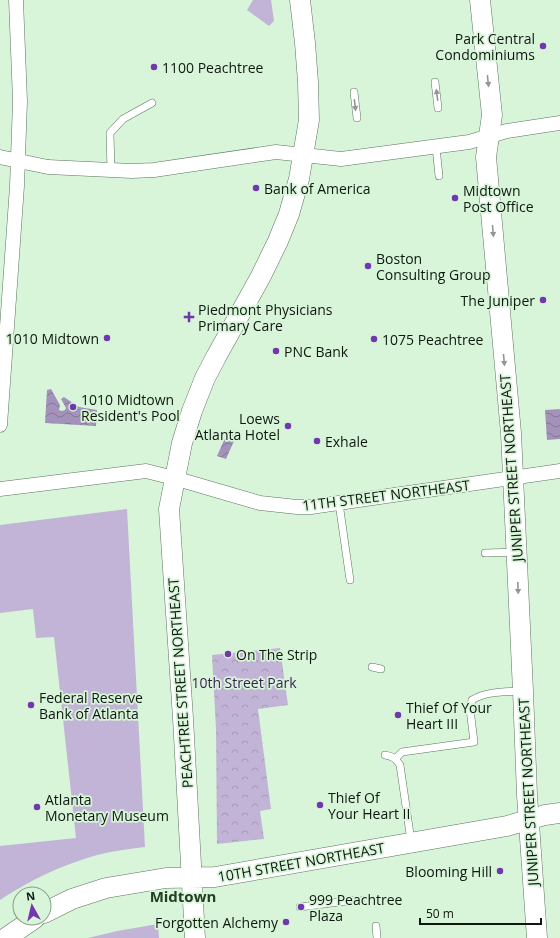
<svg xmlns="http://www.w3.org/2000/svg" width="560" height="938" font-family="'Open Sans',sans-serif">
  <style>
    .grass { fill: #c2b4d6 }
    .forest { fill: url(#forest-crowns) }
    .water { fill: url(#water-waves) }
    .lines { fill: none; stroke-linecap: round; stroke-linejoin: round }
    .service-casing { stroke: #5b745c; stroke-width: 8 }
    .minor-casing { stroke: #5b745c; stroke-width: 15 }
    .secondary-casing { stroke: #5b745c; stroke-width: 21 }
    .service { stroke: #fff; stroke-width: 7 }
    .minor { stroke: #fff; stroke-width: 14 }
    .secondary { stroke: #fff; stroke-width: 20 }
    .oneway { fill: #939793 }
    .poi-dot { fill: #7237ad; stroke: #d8f5d9; stroke-width: 1.5 }
    .labels { text-anchor: middle; dominant-baseline: central; stroke-width: 3.5; stroke-linejoin: round; paint-order: stroke }
    .poi-label { font-size: 14px; fill: #0e180f; stroke: #d8f5d9; text-anchor: start }
    .street-label { font-size: 14px; fill: #0e180f; stroke: #d8f5d9 }
    .park-label { font-size: 14px; fill: #361e50; stroke: #d8f5d9 }
    .neighbourhood-label { font-size: 15px; font-weight: bold; fill: #253d26; stroke: #d8f5d9 }
  </style>
  <defs>
    <pattern id="forest-crowns" width="20" height="18" patternUnits="userSpaceOnUse"><rect width="20" height="18" fill="#c2b4d6"/><path d="M2 6a3 3 0 1 1 6 0M12 15a3 3 0 1 1 6 0" fill="none" stroke="#a69ab6"/></pattern>
    <pattern id="water-waves" width="16" height="10" patternUnits="userSpaceOnUse"><rect width="16" height="10" fill="#a393ba"/><path d="M0 5q4-4 8 0t8 0" fill="none" stroke="#837796"/></pattern>
  </defs>
  <rect width="100%" height="100%" fill="#d8f5d9"/>
  <path class="grass" d="M253 0H271L274 21 269 26 247 10Z
    M127 509 145 847C129 849 113 851 97 855 62 865 30 880 0 900V846L76 838 54 637 36 638 33 609 0 613V525Z
    M158 924 159 938H88L117 931Z"/>
  <path class="forest" d="M280 648 288 705 258 709 271 809 260 811 264 839 217 844 216 729 212 655Z"/>
  <path class="water" d="M51 389 60 405 59 410 62 411 65 410 66 408 61 399 64 397 79 407 97 410 96 426 45 423 47 390Z
    M560 409V439L547 440 545 410Z
    M229 429 238 432 226 459 217 456Z"/>
  <g class="lines">
    <defs>
      <path id="service" d="M435 82 438 108
        M354 92 357 118
        M436 147 439 176
        M111 171 110 133 123 119 152 103
        M339 503 350 580
        M485 553 515 552
        M372 667 381 669
        M385 755C393 756 396 759 400 765L411 841
        M395 759 402 752 474 742 470 709 472 700C487 691 504 692 521 691
        M300 907 355 900H361
        M376 926 377 938"/>
      <path id="minor" d="M0 157 48 167 132 171 154 170 276 152 341 159 469 142 507 131 560 123
        M0 425 17 186 20 101 16 0
        M0 489 146 471 174 478 260 503 297 507H311L560 471"/>
      <path id="secondary" d="M480 0 492 115 486 157 511 433 523 691 527 795 537 938
        M44 913 72 899 106 888 166 878 215 877 507 826 545 815 560 813
        M6 938 35 918
        M195 938 183 718 169 509 182 443 192 411 205 378 216 357 261 276 278 241 289 214 299 179 309 120 308 82 305 43 300 0"/>
    </defs>
    <use href="#service" class="service-casing"/>
    <use href="#minor" class="minor-casing"/>
    <use href="#secondary" class="secondary-casing"/>
    <use href="#service" class="service"/>
    <use href="#minor" class="minor"/>
    <use href="#secondary" class="secondary"/>
  </g>
  <defs><path id="oneway-solid" d="M-6-.8H1V-3.2L6.5 0L1 3.2V.8H-6Z"/></defs>
  <g class="oneway">
    <use href="#oneway-solid" transform="translate(488 81) rotate(84)"/>
    <use href="#oneway-solid" transform="translate(437 95) rotate(-97)"/>
    <use href="#oneway-solid" transform="translate(355 105) rotate(83)"/>
    <use href="#oneway-solid" transform="translate(493 231) rotate(85)"/>
    <use href="#oneway-solid" transform="translate(504 360) rotate(85)"/>
    <use href="#oneway-solid" transform="translate(518 588) rotate(88)"/>
  </g>
  <g class="poi-dot">
    <circle cx="543" cy="46" r="4"/>
    <circle cx="154" cy="67" r="4"/>
    <circle cx="256" cy="188" r="4"/>
    <circle cx="455" cy="198" r="4"/>
    <circle cx="368" cy="266" r="4"/>
    <circle cx="543" cy="300" r="4"/>
    <path d="M187 311h4v4h4v4h-4v4h-4v-4h-4v-4h4z"/>
    <circle cx="107" cy="338" r="4"/>
    <circle cx="374" cy="339" r="4"/>
    <circle cx="276" cy="351" r="4"/>
    <circle cx="73" cy="407" r="4"/>
    <circle cx="288" cy="426" r="4"/>
    <circle cx="317" cy="441" r="4"/>
    <circle cx="228" cy="654" r="4"/>
    <circle cx="31" cy="705" r="4"/>
    <circle cx="398" cy="715" r="4"/>
    <circle cx="320" cy="805" r="4"/>
    <circle cx="37" cy="807" r="4"/>
    <circle cx="500" cy="871" r="4"/>
    <circle cx="301" cy="907" r="4"/>
    <circle cx="286" cy="922" r="4"/>
  </g>
  <g class="labels">
    <g class="poi-label">
      <text x="535" y="38" text-anchor="end">Park Central<tspan x="535" dy="16">Condominiums</tspan></text>
      <text x="162" y="67">1100 Peachtree</text>
      <text x="264" y="188">Bank of America</text>
      <text x="463" y="190">Midtown<tspan x="463" dy="16">Post Office</tspan></text>
      <text x="376" y="258">Boston<tspan x="376" dy="16">Consulting Group</tspan></text>
      <text x="535" y="300" text-anchor="end">The Juniper</text>
      <text x="198" y="309">Piedmont Physicians<tspan x="198" dy="16">Primary Care</tspan></text>
      <text x="99" y="338" text-anchor="end">1010 Midtown</text>
      <text x="382" y="339">1075 Peachtree</text>
      <text x="284" y="351">PNC Bank</text>
      <text x="81" y="399">1010 Midtown<tspan x="81" dy="16">Resident's Pool</tspan></text>
      <text x="280" y="418" text-anchor="end">Loews<tspan x="280" dy="16">Atlanta Hotel</tspan></text>
      <text x="325" y="441">Exhale</text>
      <text x="236" y="654">On The Strip</text>
      <text x="39" y="697">Federal Reserve<tspan x="39" dy="16">Bank of Atlanta</tspan></text>
      <text x="406" y="707">Thief Of Your<tspan x="406" dy="16">Heart III</tspan></text>
      <text x="328" y="797">Thief Of<tspan x="328" dy="16">Your Heart II</tspan></text>
      <text x="45" y="799">Atlanta<tspan x="45" dy="16">Monetary Museum</tspan></text>
      <text x="492" y="871" text-anchor="end">Blooming Hill</text>
      <text x="309" y="899">999 Peachtree<tspan x="309" dy="16">Plaza</tspan></text>
      <text x="278" y="922" text-anchor="end">Forgotten Alchemy</text>
    </g>
    <g class="street-label">
      <text transform="translate(511 468) rotate(-94)">JUNIPER STREET NORTHEAST</text>
      <text transform="translate(386 495) rotate(-7)">11TH STREET NORTHEAST</text>
      <text transform="translate(180 683) rotate(-94)">PEACHTREE STREET NORTHEAST</text>
      <text transform="translate(528 792) rotate(-93)">JUNIPER STREET NORTHEAST</text>
      <text transform="translate(301 862) rotate(-10)">10TH STREET NORTHEAST</text>
    </g>
    <g class="park-label">
      <text x="244" y="682">10th Street Park</text>
    </g>
    <g class="neighbourhood-label">
      <text x="183" y="896">Midtown</text>
    </g>
  </g>
  <g transform="translate(32 906) rotate(352)"><circle r="19" fill="#d8f5d9" stroke="#879d88"/>
  <path d="M0-3L7 15L0 10L-7 15Z" fill="#7237ad"/>
  <text y="-6" font-size="11" font-weight="bold" text-anchor="middle" fill="#0e180f">N</text>
  </g>
  <path d="M420 918v6h121v-6" fill="none" stroke="#0e180f" stroke-width="2"/>
  <text x="426" y="918" font-size="12" fill="#0e180f" stroke="#d8f5d9" stroke-width="3" paint-order="stroke">50 m</text>
</svg>
